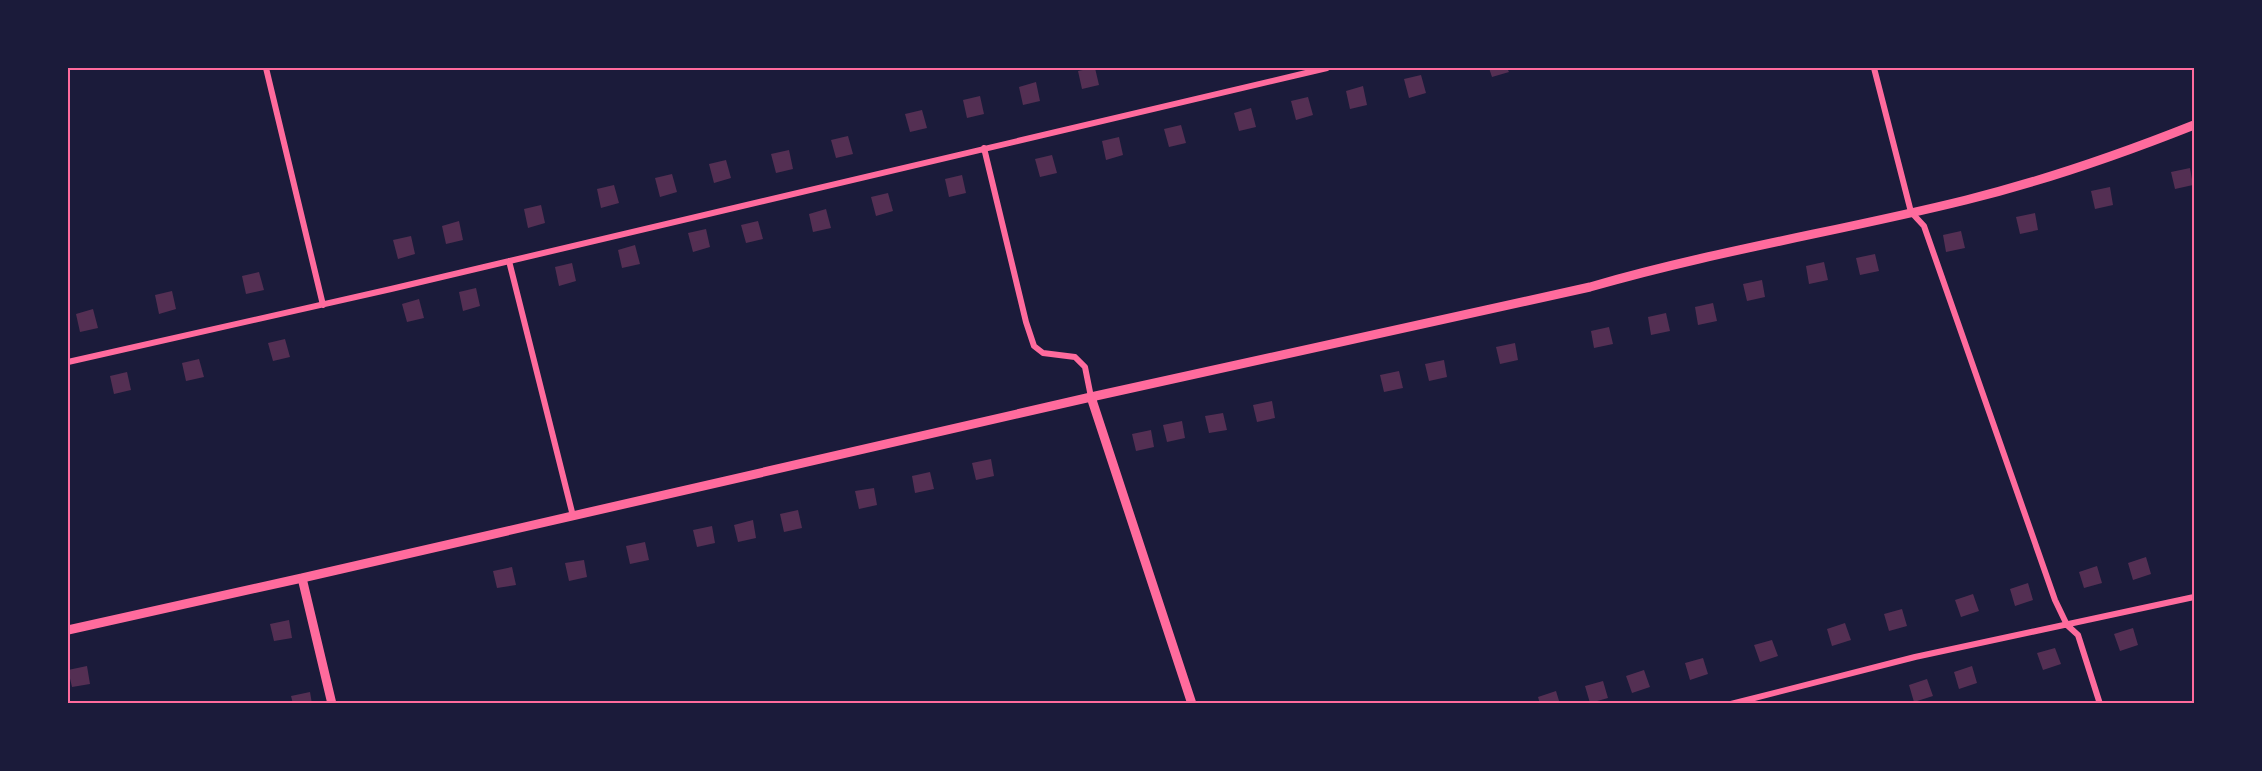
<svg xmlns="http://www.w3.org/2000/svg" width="2262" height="771" font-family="'Roboto Condensed',sans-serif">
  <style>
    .building { fill: #542f53 }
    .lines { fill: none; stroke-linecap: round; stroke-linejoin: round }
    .minor { stroke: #ff6b9d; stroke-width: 6 }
    .tertiary { stroke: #ff6b9d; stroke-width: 9 }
    .neatline { fill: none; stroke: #ff6b9d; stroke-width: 2 }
  </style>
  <rect width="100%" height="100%" fill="#1b1b3a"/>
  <path class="building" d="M1092 68H1095L1099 85 1082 89 1078 71Z
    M1489 68H1507L1509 72 1492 77Z
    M1421 75 1426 93 1409 98 1404 79Z
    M1036 82 1040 101 1023 105 1019 87Z
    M1363 86 1367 105 1350 109 1346 91Z
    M980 96 984 114 967 118 963 100Z
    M1308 97 1313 115 1296 120 1291 101Z
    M1251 108 1256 127 1239 131 1234 113Z
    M922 110 927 128 910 132 905 114Z
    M1181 125 1186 143 1169 147 1164 129Z
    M848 136 853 154 836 158 831 140Z
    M1119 137 1123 155 1106 160 1102 141Z
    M789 150 793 169 776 173 771 154Z
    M1052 155 1057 173 1040 177 1035 159Z
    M726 160 731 178 714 183 709 164Z
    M2190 168 2193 185 2175 189 2171 172Z
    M672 174 677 192 660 197 655 178Z
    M962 175 966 193 949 197 945 179Z
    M614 185 619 203 601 208 597 189Z
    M2110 187 2113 205 2095 209 2091 191Z
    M888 193 893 211 876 216 871 197Z
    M541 205 545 223 528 228 524 209Z
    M826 209 831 228 813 232 809 214Z
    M2035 213 2038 230 2020 234 2016 217Z
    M459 221 463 240 446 244 442 226Z
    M758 221 763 239 746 243 741 225Z
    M706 229 710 247 693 252 688 233Z
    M1961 231 1965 248 1946 252 1943 235Z
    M411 236 415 254 398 259 393 240Z
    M635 245 640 264 622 268 618 250Z
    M1875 254 1879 271 1860 275 1856 258Z
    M1824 262 1828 280 1809 284 1806 266Z
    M572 263 576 281 559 286 555 267Z
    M259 272 264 290 246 294 242 276Z
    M1762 280 1765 297 1747 301 1743 284Z
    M476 288 480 306 463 311 459 292Z
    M172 291 176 309 159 314 155 295Z
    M419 299 424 318 407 322 402 304Z
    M1713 303 1717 321 1698 325 1695 307Z
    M93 309 98 328 80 332 76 314Z
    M1666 313 1670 331 1651 335 1648 317Z
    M1609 327 1613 344 1594 348 1591 331Z
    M285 339 290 357 273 361 268 343Z
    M1515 343 1518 360 1500 364 1496 347Z
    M199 359 204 377 186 381 182 363Z
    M1444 360 1447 377 1429 381 1425 364Z
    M1399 371 1403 388 1384 392 1380 375Z
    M127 372 131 390 114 394 110 376Z
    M1272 401 1275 418 1257 422 1253 405Z
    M1223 413 1227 430 1209 433 1205 416Z
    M1182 421 1185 438 1167 442 1163 425Z
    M1151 430 1154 447 1136 451 1132 434Z
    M991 459 994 476 976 480 972 463Z
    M930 472 934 489 915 493 912 476Z
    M874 488 877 505 859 509 855 491Z
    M798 510 802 528 784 532 780 514Z
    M753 520 756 538 738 542 734 525Z
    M712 526 715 543 697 547 693 530Z
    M645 542 649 560 630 564 626 546Z
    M2146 557 2151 574 2133 580 2128 563Z
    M584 560 587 577 569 581 565 563Z
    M2097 566 2102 583 2084 588 2079 572Z
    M512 567 516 585 497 588 493 571Z
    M2028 583 2033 600 2015 606 2010 589Z
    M1973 594 1979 611 1961 617 1955 600Z
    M1902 609 1907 626 1889 631 1884 614Z
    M289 620 292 638 274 641 270 624Z
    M1845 623 1851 640 1832 646 1827 629Z
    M2133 628 2138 645 2120 651 2114 634Z
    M1772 640 1778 656 1760 662 1754 645Z
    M2055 648 2061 664 2043 670 2037 653Z
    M1703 658 1708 674 1690 680 1685 663Z
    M87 666 90 684 72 687 68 670Z
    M1972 666 1977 683 1959 689 1954 672Z
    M1644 670 1650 687 1632 693 1626 676Z
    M1927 679 1933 696 1914 702 1909 685Z
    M1603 681 1608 698 1590 703 1585 686Z
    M1556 691 1560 704H1540L1538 697Z
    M310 692 312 704H293L291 696Z"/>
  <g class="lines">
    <path class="minor" d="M266 68 323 305
      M1874 68 1911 212 1924 226 2055 600 2067 625 2078 635 2100 704
      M984 148 1026 322 1034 346 1043 353 1075 357 1085 367 1091 397
      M509 261 573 516
      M68 362 391 289 1327 68
      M1731 704 1915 657 2194 597"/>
    <path class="tertiary" d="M1091 397 1192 704
      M302 578 332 704
      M68 630 302 578 1091 397 1590 287C1714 251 1841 231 1966 200 2043 181 2121 154 2194 125"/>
  </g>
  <rect width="2262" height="771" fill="none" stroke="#1b1b3a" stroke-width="138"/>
  <rect x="69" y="69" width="2124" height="633" class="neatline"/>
</svg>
